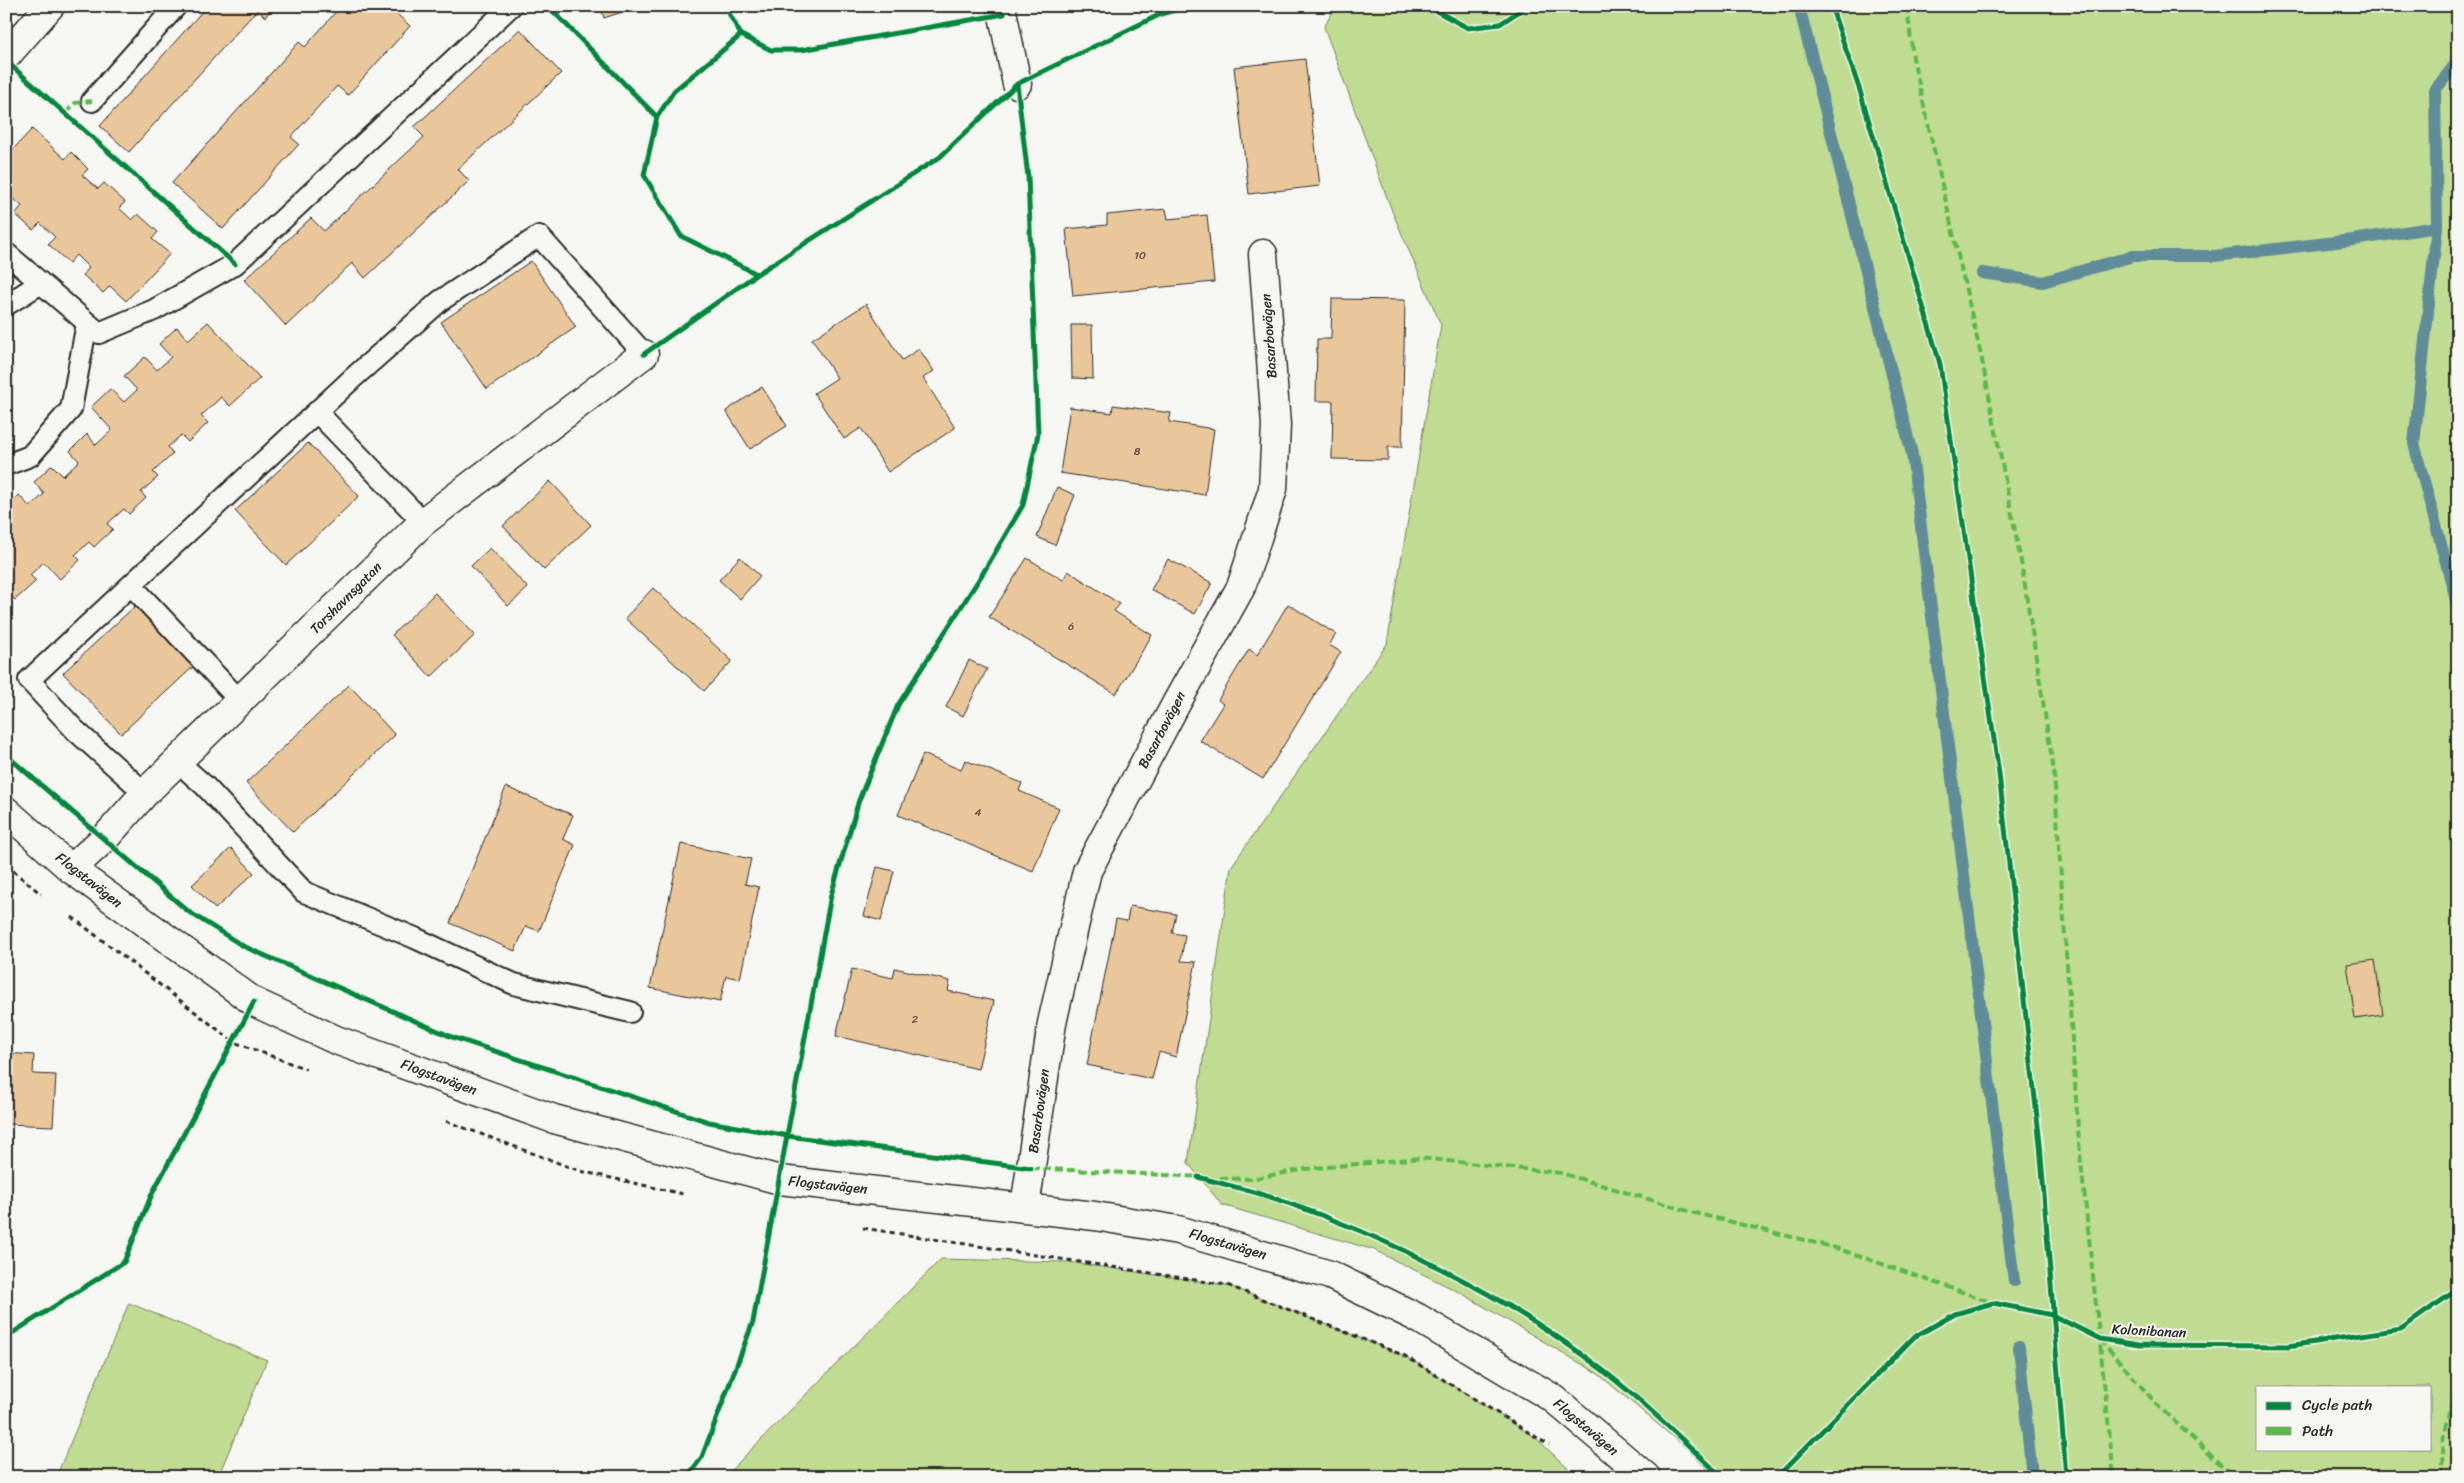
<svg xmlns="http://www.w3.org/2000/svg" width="2464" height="1483" font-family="Sriracha,sans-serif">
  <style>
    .green { fill: #c0db92; stroke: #76835e; fill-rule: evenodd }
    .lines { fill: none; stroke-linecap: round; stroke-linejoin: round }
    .stream { stroke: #5f8c98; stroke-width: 12 }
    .building { fill: #eac79b; stroke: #2b2b2b }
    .service-casing { stroke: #2b2b2b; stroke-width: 24 }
    .minor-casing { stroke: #2b2b2b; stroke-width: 31 }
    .path { stroke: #2b2b2b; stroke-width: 3; stroke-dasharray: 5 4; stroke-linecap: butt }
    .service { stroke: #f6f6f2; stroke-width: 20 }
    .minor { stroke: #f6f6f2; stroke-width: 28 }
    .quiet { stroke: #58b947; stroke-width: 4; stroke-dasharray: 8 4; stroke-linecap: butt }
    .cycleway-casing { stroke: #f6f6f2; stroke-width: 8 }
    .cycleway { stroke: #00873e; stroke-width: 5 }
    .labels { text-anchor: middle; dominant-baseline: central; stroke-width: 4; stroke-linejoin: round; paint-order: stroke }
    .number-label { font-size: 11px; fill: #5b5247 }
    .street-label { font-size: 14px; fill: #2b2b2b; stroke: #f6f6f2 }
  </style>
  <rect width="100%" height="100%" fill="#f6f6f2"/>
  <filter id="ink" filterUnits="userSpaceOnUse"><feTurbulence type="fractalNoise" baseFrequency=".02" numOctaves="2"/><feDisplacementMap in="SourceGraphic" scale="10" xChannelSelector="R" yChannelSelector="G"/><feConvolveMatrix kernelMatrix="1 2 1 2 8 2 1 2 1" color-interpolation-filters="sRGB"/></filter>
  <g filter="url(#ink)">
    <path class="green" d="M1336 6H2458V1477H1715L1687 1449 1597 1373 1461 1293 1374 1250 1222 1205 1188 1163 1231 867 1387 644 1441 325 1392 211 1324 27ZM2258 1387H2430V1449H2258Z
      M941 1259 1068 1262 1227 1285 1405 1356 1535 1437 1577 1477H724Z
      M129 1303 267 1360 218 1477H56Z"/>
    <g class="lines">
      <path class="stream" d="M1799 6 1912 454 2014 1281
        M2458 61 2435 90 2437 227 2414 444 2458 607
        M1982 273 2043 282 2133 256H2215L2353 240 2437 227
        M2019 1347 2032 1477"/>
    </g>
    <path class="building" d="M207 6H253L257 10 129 152 100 126Z
      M253 6H274L265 17Z
      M341 6H388L410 26 348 95 337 86 291 137 299 144 223 229 172 183 299 42 305 47Z
      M600 6H640L604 18Z
      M520 29 561 73 458 169 469 181 365 278 352 263 286 326 244 280 311 218 324 231 424 137 414 127Z
      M1305 59 1320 186 1249 194 1234 67Z
      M32 129 65 159 71 152 88 169 82 175 98 189 104 183 125 202 119 208 132 220 138 214 158 232 152 239 170 254 126 301 110 286 103 293 83 275 89 268 76 255 69 263 48 244 55 237 40 223 33 230 15 214 22 206 6 193V157Z
      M1166 209 1168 219 1207 215 1214 282 1073 296 1066 229 1107 225V215Z
      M531 261 576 327 487 389 441 322Z
      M1332 299 1405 300 1402 447H1388V460L1332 459 1333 401H1316L1317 339H1331Z
      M866 304 902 360 919 349 934 371 923 378 955 428 888 472 861 428 844 439 814 393 837 378 812 339Z
      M208 322 260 378 230 406 221 397 201 416 208 423 188 442 181 435 168 447 173 454 153 472 158 477 141 492 146 498 129 514 124 509 107 524 113 529 94 547 89 542 75 555 80 560 60 579 44 562 30 575 36 581 15 600 9 594 6 596V506L19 495 30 507 44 494 34 482 52 465 63 476 79 461 70 451 87 434 96 445 112 430 91 407 110 389 124 402 137 390 124 376 145 357 157 370 171 357 159 344 177 327 188 340Z
      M1071 325H1092L1093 379 1072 378Z
      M762 387 787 426 750 449 726 411Z
      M1113 405 1171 413 1169 422 1214 429 1205 495 1060 473 1070 407 1112 413Z
      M308 443 359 496 286 565 235 511Z
      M550 481 591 525 544 570 503 526Z
      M1057 487 1075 495 1055 545 1037 537Z
      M490 548 528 588 508 606 471 566Z
      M740 557 760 576 740 599 719 580Z
      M1027 558 1063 580 1068 571 1120 604 1114 611 1152 635 1116 694 989 617Z
      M1168 559 1212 583 1195 614 1151 590Z
      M653 588 732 661 704 691 625 618Z
      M435 593 475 635 431 677 392 635Z
      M1288 604 1336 634 1329 645 1341 652 1263 779 1200 741 1223 704 1218 700 1249 649 1257 655Z
      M136 605 194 666 121 734 63 673Z
      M969 660 987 669 963 716 946 707Z
      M349 685 395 735 293 832 246 783Z
      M923 754 961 770 965 760 1022 783 1019 791 1059 808 1033 871 898 815Z
      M506 787 573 815 563 839 575 845 539 931 526 926 515 951 450 923Z
      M681 844 751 859 745 884 759 887 740 979 726 976 720 1002 650 988Z
      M231 848 254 873 215 909 192 885Z
      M877 867 894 871 881 921 864 916Z
      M1130 906 1176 914 1172 933 1185 935 1181 961 1196 962 1176 1057 1159 1052 1152 1079 1087 1065 1116 919 1127 921Z
      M2375 960 2383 1015 2355 1019 2347 964Z
      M895 968 950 981 948 991 994 1001 978 1069 836 1036 852 969 893 978Z
      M6 1053 34 1055 33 1074 56 1075 53 1126 6 1124Z"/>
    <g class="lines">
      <defs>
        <path id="service" d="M92 101 176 6
          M6 253 99 333 154 310 235 264 511 6
          M6 305 41 283
          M317 412 423 522
          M6 465 30 456 71 409 87 323
          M131 585 241 702
          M178 762 205 786 304 892 415 938 514 984 630 1012
          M145 793 75 730 29 680 354 377 440 301 539 236 644 354"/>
        <path id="minor" d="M1001 6 1017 84
          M6 56 50 6
          M6 811 71 869 254 1002 336 1040 554 1119 780 1180 1095 1216 1178 1230 1330 1275 1418 1318 1554 1399 1646 1477
          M71 869 105 838 145 793 423 522 644 354
          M1025 1207 1052 1023 1087 871 1177 702 1241 587 1273 489 1276 425 1263 254"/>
      </defs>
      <use href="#service" class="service-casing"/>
      <use href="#minor" class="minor-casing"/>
      <path class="path" d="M6 865 41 894
        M72 917 234 1042 306 1069
        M446 1121 580 1171 683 1194
        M863 1228 1227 1285 1405 1356 1549 1445"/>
      <use href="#service" class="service"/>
      <use href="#minor" class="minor"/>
      <path class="quiet" d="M1907 6 1913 58 1982 360 2022 567 2054 772 2079 1143 2114 1477
        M66 113 75 103 92 101
        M1031 1168 1202 1177
        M1220 1178 1251 1179 1305 1169 1420 1158 1561 1173 1695 1213 1836 1248 1991 1302
        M2100 1339 2159 1407 2234 1477
        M2440 1477 2443 1439 2458 1382"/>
      <defs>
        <path id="cycleway" d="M548 6 657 117
          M725 6 741 35 771 50H801L1004 14
          M1427 6 1468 28 1500 24 1527 6
          M1831 6 1860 91 1940 364 1999 774 2040 1144 2066 1477
          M741 35 674 91 657 117 644 175 681 236 757 274
          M6 61 235 264
          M644 354 757 274 940 157 1017 84 1161 14 1188 6
          M6 755 189 912 243 946 452 1037 709 1122 788 1136 1031 1168
          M1198 1177C1226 1185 1255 1191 1282 1201 1385 1236 1501 1294 1588 1359 1636 1394 1679 1437 1722 1477
          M6 1337 124 1262 152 1194 254 1002
          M687 1477 702 1457 753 1322 831 895 859 800 898 705 983 573 1023 505 1038 434 1028 177 1017 84
          M1777 1477 1914 1337 1955 1314 1993 1303 2052 1315 2100 1339 2139 1345 2288 1346 2401 1329 2458 1289"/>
      </defs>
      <use href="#cycleway" class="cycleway-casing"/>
      <use href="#cycleway" class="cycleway"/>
    </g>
  </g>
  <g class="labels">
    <g class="number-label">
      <text x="1140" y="255">10</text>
      <text x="1137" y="451">8</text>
      <text x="1071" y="626">6</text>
      <text x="978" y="812">4</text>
      <text x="915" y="1019">2</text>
    </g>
    <g class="street-label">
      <text transform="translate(1269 336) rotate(-94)">Basarbovägen</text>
      <text transform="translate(346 598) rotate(-45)">Torshavnsgatan</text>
      <text transform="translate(1162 730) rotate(-62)">Basarbovägen</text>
      <text transform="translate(89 880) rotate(38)">Flogstavägen</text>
      <text transform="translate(439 1077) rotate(20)">Flogstavägen</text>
      <text transform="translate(1039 1111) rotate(-82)">Basarbovägen</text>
      <text transform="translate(828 1185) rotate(6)">Flogstavägen</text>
      <text transform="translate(1228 1244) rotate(16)">Flogstavägen</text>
      <text transform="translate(2149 1331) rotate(3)">Kolonibanan</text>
      <text transform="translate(1586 1427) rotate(40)">Flogstavägen</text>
    </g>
  </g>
  <rect width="2464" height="1483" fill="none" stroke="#f6f6f2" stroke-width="25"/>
  <rect x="12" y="12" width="2439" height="1458" fill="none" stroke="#2b2b2b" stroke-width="2" filter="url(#ink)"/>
  <rect x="2256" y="1386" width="175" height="65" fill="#f6f6f2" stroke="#a5a5a2"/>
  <rect x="2266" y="1402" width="25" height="8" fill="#00873e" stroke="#a5a5a2"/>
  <text x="2302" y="1410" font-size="15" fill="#2b2b2b">Cycle path</text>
  <rect x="2266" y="1427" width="25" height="8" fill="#58b947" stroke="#a5a5a2"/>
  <text x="2302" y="1436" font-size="15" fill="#2b2b2b">Path</text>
</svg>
